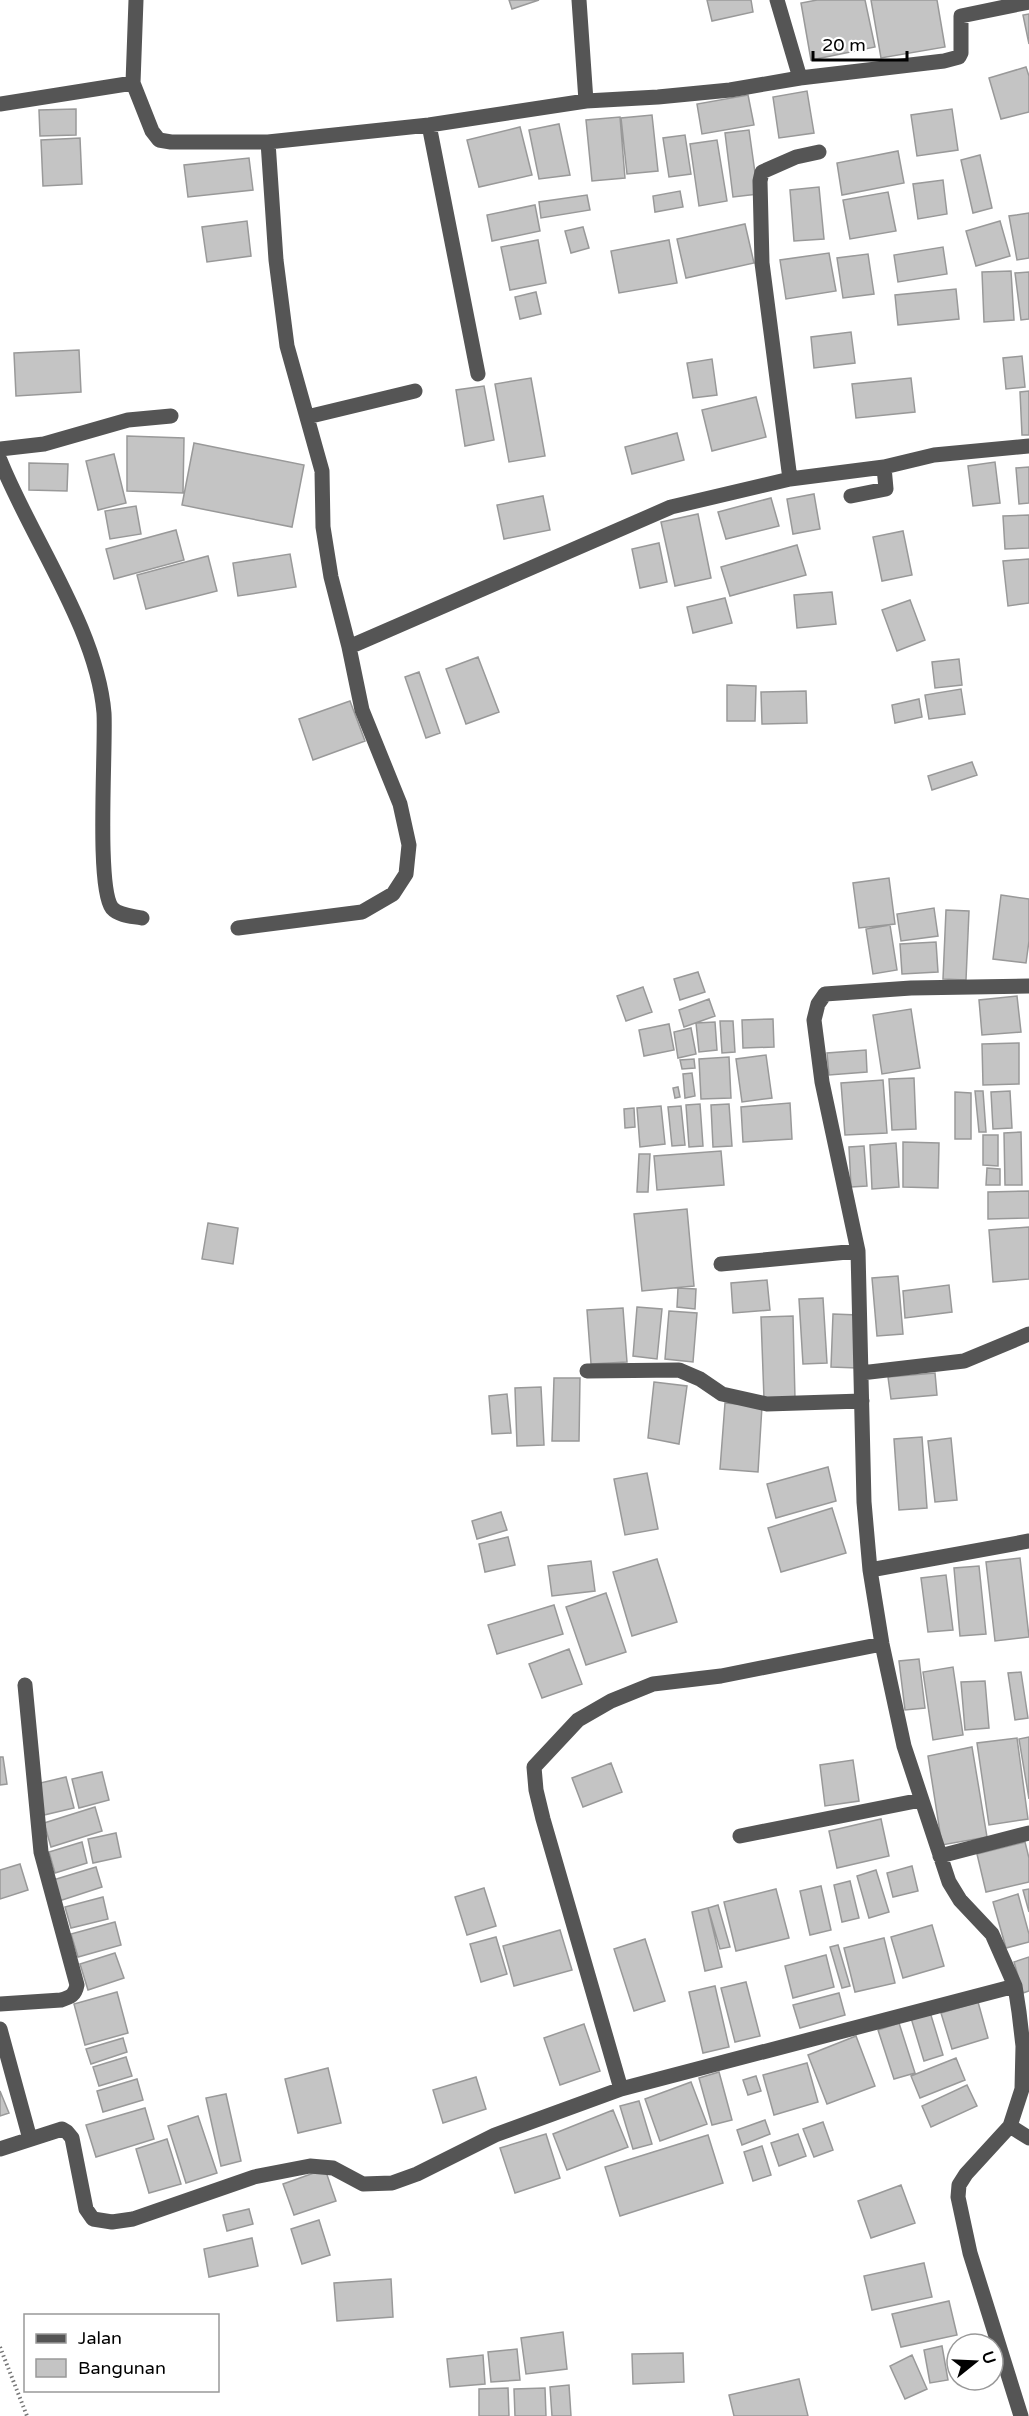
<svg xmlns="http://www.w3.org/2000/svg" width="1029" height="2416" font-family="'Varela Round',sans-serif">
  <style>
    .building { fill: #c4c4c4; stroke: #999; stroke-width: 1.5 }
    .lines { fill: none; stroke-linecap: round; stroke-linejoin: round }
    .path { stroke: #777; stroke-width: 4; stroke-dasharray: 1.5 3; stroke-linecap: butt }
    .minor { stroke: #555; stroke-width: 15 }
  </style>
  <rect width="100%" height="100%" fill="#fff"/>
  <path class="building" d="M509 0H539L512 9Z
    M707 0H751L753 12 712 21Z
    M817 0H865L875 47 811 60 801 3Z
    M871 0H937L945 47 881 58Z
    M1029 14V44L1023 15Z
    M1026 67 1029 76V112L1001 119 989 78Z
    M807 91 814 133 779 138 773 97Z
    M748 95 754 125 702 134 697 104Z
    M76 109V135L40 136 39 110Z
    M952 109 958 150 917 156 911 115Z
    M652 115 658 171 627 174 621 118Z
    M620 117 625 178 592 181 586 120Z
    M559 124 570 175 539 179 529 130Z
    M520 127 532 175 479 187 467 140Z
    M749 130 758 194 733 197 725 133Z
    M685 135 691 174 669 177 663 138Z
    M80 138 82 184 43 186 41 140Z
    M717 140 727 201 699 206 690 144Z
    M898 151 904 183 842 195 837 163Z
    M980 155 992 208 973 213 961 160Z
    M249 158 253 190 188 197 184 165Z
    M943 180 947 214 918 219 913 184Z
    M819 187 824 239 794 241 790 190Z
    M680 191 683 207 655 212 653 196Z
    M888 192 896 231 850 239 843 200Z
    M587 195 590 210 541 218 539 202Z
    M535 205 540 231 492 241 487 215Z
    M1029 213V258L1017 260 1009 216Z
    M247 221 251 256 207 262 202 227Z
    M1000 221 1010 256 976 266 966 231Z
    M745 224 754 263 686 278 677 239Z
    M583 227 589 248 571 253 565 231Z
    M538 240 546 283 510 290 501 247Z
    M669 240 677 283 619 293 611 251Z
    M943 247 947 274 898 282 894 255Z
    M829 253 836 291 786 299 780 260Z
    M868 254 874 294 843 298 837 258Z
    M1011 271 1014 320 984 322 982 272Z
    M1029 272V319L1021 320 1015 273Z
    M956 289 959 319 898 325 895 295Z
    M536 292 541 314 520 319 515 297Z
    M851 332 855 363 814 368 811 337Z
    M79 350 81 392 16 396 14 353Z
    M1022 356 1025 387 1006 389 1003 358Z
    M712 359 717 395 693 398 687 363Z
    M531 378 545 456 509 462 495 384Z
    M911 378 915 412 856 418 852 384Z
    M484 386 494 440 465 446 456 390Z
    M1029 391V435H1022L1020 392Z
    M756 397 766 437 712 451 702 410Z
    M677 433 684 460 632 474 625 447Z
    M127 436 184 438 183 493 127 491Z
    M194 443 304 465 292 527 182 505Z
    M114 454 126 503 98 510 86 461Z
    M995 462 1000 503 973 506 968 466Z
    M29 463 68 464 67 491 29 490Z
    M1029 467V503L1019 504 1016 468Z
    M814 494 820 529 793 534 787 499Z
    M543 496 550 530 504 539 497 505Z
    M771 498 779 526 726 539 718 512Z
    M136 506 141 534 110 539 105 511Z
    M698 514 711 578 675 586 661 522Z
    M1029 515V548L1005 549 1003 516Z
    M176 530 184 560 114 579 106 549Z
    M903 531 912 575 882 581 873 537Z
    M659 543 667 582 640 588 632 549Z
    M797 545 806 575 730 596 721 567Z
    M290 554 296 587 238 596 233 563Z
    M208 556 217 591 146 609 137 575Z
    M1029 559V603L1008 606 1003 561Z
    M832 592 836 624 797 628 794 595Z
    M725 598 732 623 693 633 687 607Z
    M910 600 925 640 897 651 882 610Z
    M478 657 499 712 466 724 446 669Z
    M959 659 962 685 935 688 932 662Z
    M419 672 440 733 426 738 405 677Z
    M727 685 756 686 755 721H727Z
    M961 689 965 714 929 719 925 695Z
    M806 691 807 723 762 724 761 692Z
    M919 699 922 717 895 723 892 705Z
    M350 701 365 741 313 760 299 719Z
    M972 762 977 775 932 790 928 776Z
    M889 878 895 924 859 928 853 883Z
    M1001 895 1029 899V941L1026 963 993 959Z
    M934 908 938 936 901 941 897 914Z
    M946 910 969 911 966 980 943 979Z
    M890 925 897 970 873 974 866 929Z
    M936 942 938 972 902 974 900 944Z
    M698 972 705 992 680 1000 674 979Z
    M643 987 652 1012 626 1021 617 996Z
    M1017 996 1021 1032 982 1035 979 1000Z
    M709 999 715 1016 684 1027 679 1010Z
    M911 1009 920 1068 882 1074 873 1015Z
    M773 1019 774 1047 743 1048 742 1020Z
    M720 1021H733L735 1052 722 1053Z
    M715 1022 717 1050 699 1052 696 1023Z
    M669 1024 674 1050 644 1056 639 1030Z
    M691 1028 696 1054 678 1058 674 1032Z
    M1019 1043V1084L983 1085 982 1044Z
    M866 1050 867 1072 829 1075 827 1053Z
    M766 1055 772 1098 742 1102 736 1059Z
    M729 1057 731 1098 701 1099 699 1059Z
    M694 1059 695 1068 682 1069 680 1060Z
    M692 1073 695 1096 685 1098 683 1074Z
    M914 1078 916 1129 892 1130 889 1079Z
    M883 1080 887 1133 845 1135 841 1083Z
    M678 1087 680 1097 675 1098 673 1088Z
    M975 1091H983L986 1132H979Z
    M1010 1091 1012 1128 993 1129 991 1092Z
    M955 1092 971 1093V1139H955Z
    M790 1103 792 1139 743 1142 741 1107Z
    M700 1104 703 1146 689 1147 686 1105Z
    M729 1104 732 1146 713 1147 711 1105Z
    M661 1106 665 1144 640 1147 637 1108Z
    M681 1106 685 1145 672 1146 668 1107Z
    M634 1108 635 1127 625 1128 624 1109Z
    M1021 1132 1022 1185H1005L1004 1133Z
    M983 1135H998V1166L983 1165Z
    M903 1142 939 1143 938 1188 903 1187Z
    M896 1143 899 1187 872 1189 870 1145Z
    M864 1146 867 1186 851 1187 849 1147Z
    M721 1151 724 1185 657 1190 654 1156Z
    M639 1154H650L648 1192H637Z
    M987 1168 1000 1169V1185H986Z
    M1029 1191V1218L988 1219V1192Z
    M687 1209 694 1286 642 1291 634 1214Z
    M208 1223 238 1228 233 1264 202 1259Z
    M1029 1227V1279L993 1282 989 1230Z
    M898 1276 903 1334 877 1336 872 1278Z
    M767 1280 770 1310 733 1313 731 1283Z
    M949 1285 952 1312 905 1318 903 1291Z
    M678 1288 696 1289 695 1309 677 1307Z
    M823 1298 827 1363 803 1364 799 1299Z
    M637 1307 662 1309 657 1359 633 1356Z
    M623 1308 627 1362 591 1364 587 1310Z
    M669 1311 697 1313 693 1362 665 1359Z
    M833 1314 858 1315 857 1368 831 1367Z
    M793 1316 795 1399H764L761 1317Z
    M935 1373 937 1395 891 1399 888 1377Z
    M554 1378H580L579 1441H552Z
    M654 1382 687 1386 679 1444 648 1438Z
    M541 1387 544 1445 517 1446 515 1388Z
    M507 1394 511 1433 492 1434 489 1396Z
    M725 1403 762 1406 758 1472 720 1469Z
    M922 1437 927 1508 899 1510 894 1439Z
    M951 1438 957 1500 935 1502 928 1441Z
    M828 1467 836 1501 776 1518 767 1484Z
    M647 1473 658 1529 625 1535 614 1479Z
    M832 1508 846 1553 781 1572 768 1528Z
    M501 1512 507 1530 477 1539 472 1521Z
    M508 1537 515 1565 485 1572 479 1544Z
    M1020 1558 1029 1637 995 1641 986 1562Z
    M657 1559 677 1622 632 1636 613 1572Z
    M591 1561 595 1591 552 1596 548 1566Z
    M979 1566 986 1634 960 1636 954 1568Z
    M946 1575 953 1630 928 1632 921 1578Z
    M606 1593 626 1652 586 1665 566 1607Z
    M554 1605 563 1634 497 1654 488 1625Z
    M569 1649 582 1684 542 1698 529 1664Z
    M919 1659 925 1708 905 1710 899 1661Z
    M953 1667 963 1735 933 1740 923 1672Z
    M1021 1672 1028 1718 1015 1720 1008 1673Z
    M985 1681 989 1728 965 1730 961 1682Z
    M1029 1737V1799L1019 1739Z
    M1017 1738 1028 1819 989 1825 977 1743Z
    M972 1747 987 1837 942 1845 928 1756Z
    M0 1757H3L7 1784 0 1785Z
    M853 1760 859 1801 825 1806 820 1765Z
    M611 1763 622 1792 583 1807 572 1778Z
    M102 1772 109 1800 79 1808 72 1779Z
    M66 1777 74 1808 44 1815 36 1784Z
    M95 1807 102 1831 51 1847 44 1823Z
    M881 1819 889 1856 837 1868 829 1831Z
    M116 1833 121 1857 93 1863 88 1839Z
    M82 1842 87 1863 55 1873 49 1852Z
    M1025 1842 1029 1858V1882L986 1892 977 1854Z
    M20 1864 28 1890 0 1899V1870Z
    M912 1866 918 1891 893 1897 887 1873Z
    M96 1867 102 1887 59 1901 53 1880Z
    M876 1870 889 1912 869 1918 857 1876Z
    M850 1881 859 1918 842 1922 834 1885Z
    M821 1886 831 1930 810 1935 800 1891Z
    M484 1888 496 1926 467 1935 455 1897Z
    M776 1889 789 1938 736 1951 724 1902Z
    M1029 1889V1912L1023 1890Z
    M1018 1894 1029 1934V1942L1006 1948 993 1902Z
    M103 1897 108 1919 71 1928 65 1907Z
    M718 1905 730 1947 720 1949 708 1908Z
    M708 1908 722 1967 705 1971 692 1912Z
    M115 1922 121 1945 78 1957 71 1934Z
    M932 1925 944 1966 903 1978 891 1937Z
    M560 1930 572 1970 514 1986 503 1946Z
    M496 1937 507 1974 481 1982 470 1944Z
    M884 1938 895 1983 855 1992 844 1948Z
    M645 1939 665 2001 634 2011 614 1949Z
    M838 1945 850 1986 842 1988 830 1947Z
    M115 1953 124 1978 88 1990 80 1964Z
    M826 1955 834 1987 793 1998 785 1966Z
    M1029 1957V1991L1023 1993 1014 1962Z
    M746 1982 760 2036 735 2042 721 1988Z
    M715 1986 729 2047 703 2053 689 1992Z
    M117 1992 128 2033 85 2045 74 2004Z
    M839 1993 845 2015 800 2028 793 2005Z
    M978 2002 988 2038 952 2049 941 2013Z
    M930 2012 943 2055 924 2061 911 2018Z
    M899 2023 915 2073 894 2079 878 2030Z
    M584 2024 600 2071 560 2085 544 2038Z
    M856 2036 875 2086 827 2104 808 2055Z
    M123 2038 127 2052 91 2064 86 2049Z
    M126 2057 132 2076 99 2086 93 2067Z
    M956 2058 965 2080 920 2098 911 2076Z
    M807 2063 818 2102 774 2115 763 2075Z
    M328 2068 341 2123 298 2133 285 2079Z
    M719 2072 732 2120 712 2125 699 2078Z
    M756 2076 761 2091 748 2095 743 2080Z
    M476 2077 486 2109 443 2123 433 2090Z
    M137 2079 143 2100 103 2112 97 2091Z
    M691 2082 707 2124 660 2141 645 2099Z
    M967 2085 977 2106 931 2127 922 2106Z
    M0 2091 9 2113 0 2116Z
    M226 2094 241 2161 221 2166 206 2098Z
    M639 2101 652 2144 633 2149 620 2106Z
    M145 2108 154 2139 96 2157 86 2125Z
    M613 2110 628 2147 567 2170 553 2134Z
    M198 2116 217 2173 186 2183 168 2126Z
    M765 2120 770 2134 742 2145 737 2130Z
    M823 2122 833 2150 814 2157 803 2129Z
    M546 2134 560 2178 515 2193 500 2148Z
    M798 2134 806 2156 779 2166 771 2143Z
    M708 2135 723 2183 620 2216 605 2167Z
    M167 2139 181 2184 149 2193 136 2149Z
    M762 2146 771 2175 753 2181 744 2152Z
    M325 2169 336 2201 294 2215 283 2184Z
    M901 2185 915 2223 871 2238 858 2201Z
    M249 2209 253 2224 227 2231 223 2215Z
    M319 2220 330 2255 302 2264 291 2229Z
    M252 2238 258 2266 209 2277 204 2249Z
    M924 2263 932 2297 872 2310 864 2276Z
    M391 2279 393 2317 337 2321 334 2283Z
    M949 2301 957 2335 901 2347 892 2314Z
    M563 2332 567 2369 526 2374 521 2338Z
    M942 2346 948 2380 930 2383 924 2350Z
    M517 2349 520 2380 491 2382 488 2352Z
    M683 2353 684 2382 633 2384 632 2354Z
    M483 2355 485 2384 450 2387 447 2359Z
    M912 2355 927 2389 905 2399 890 2366Z
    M799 2379 808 2416H734L729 2395Z
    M569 2385 571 2416H552L550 2387Z
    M508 2388 509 2416H479V2389Z
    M545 2388 546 2416H515L514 2389Z"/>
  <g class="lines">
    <path class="path" d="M0 2347 27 2416"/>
    <path class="minor" d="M136 0 133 83 152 131 159 140 171 142H268L276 260 287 346 322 471 323 527 331 577 349 647 362 710 400 804 409 845 406 874 393 894 362 912 238 928
      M579 0 586 101
      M777 0 800 78
      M0 104 133 83
      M429 125 478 374
      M268 142 429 125 586 101 658 97 730 90 800 78 944 61 959 57 961 53V16L1029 2
      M819 152 796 157 762 172 760 181 762 263 790 479 884 467
      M307 417 415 391
      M0 449 44 444 128 420 171 416
      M0 460C31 538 97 629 104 713 106 747 96 887 112 908 119 916 133 916 142 918
      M851 496 886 489 884 467 934 455 1029 446
      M349 647 671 507 790 479
      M721 1264 858 1251
      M587 1371 679 1370 700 1379 722 1394 767 1404 862 1401
      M861 1373 964 1361 1029 1334
      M870 1570 1029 1541
      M740 1836 921 1800
      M940 1856 1029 1833
      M0 2004 61 2000C71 1997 75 1995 77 1985L41 1852 25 1685
      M0 2029 30 2139
      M621 2089 543 1819 536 1790 534 1767 578 1720 611 1701 653 1684 721 1676 882 1644
      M1010 2126 1029 2138
      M0 2149 62 2129 67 2132 72 2138 86 2209 93 2219 112 2222 133 2219 254 2177 310 2166 333 2168 363 2184 392 2183 417 2174 495 2135 621 2089 1015 1986
      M1021 2416 970 2253 958 2197 959 2185 966 2174 1010 2126 1022 2089 1023 2046 1019 2012 1015 1986 992 1934 960 1900 949 1882 904 1746 882 1644 870 1570 864 1502 858 1251 822 1082 814 1020 818 1004 825 994 911 988 1029 986"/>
  </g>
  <rect x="24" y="2314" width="195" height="78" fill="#ffffff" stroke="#999999" stroke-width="1.5"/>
  <rect x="36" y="2334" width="30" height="9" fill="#555555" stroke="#999999" stroke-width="1.5"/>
  <text x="78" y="2344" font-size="18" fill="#000000">Jalan</text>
  <rect x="36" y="2359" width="30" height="18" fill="#c4c4c4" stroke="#999999" stroke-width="1.5"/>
  <text x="78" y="2374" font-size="18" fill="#000000">Bangunan</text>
  <g transform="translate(975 2362) rotate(72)"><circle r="28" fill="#ffffff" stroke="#999999" stroke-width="1.5"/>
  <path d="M0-4.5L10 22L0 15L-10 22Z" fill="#000000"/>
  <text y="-9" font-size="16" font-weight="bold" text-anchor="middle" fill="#000000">U</text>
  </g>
  <path d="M813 51v9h94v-9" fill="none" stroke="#000000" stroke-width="3"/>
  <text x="822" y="51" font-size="18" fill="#000000" stroke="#ffffff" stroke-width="4.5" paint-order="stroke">20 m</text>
</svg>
